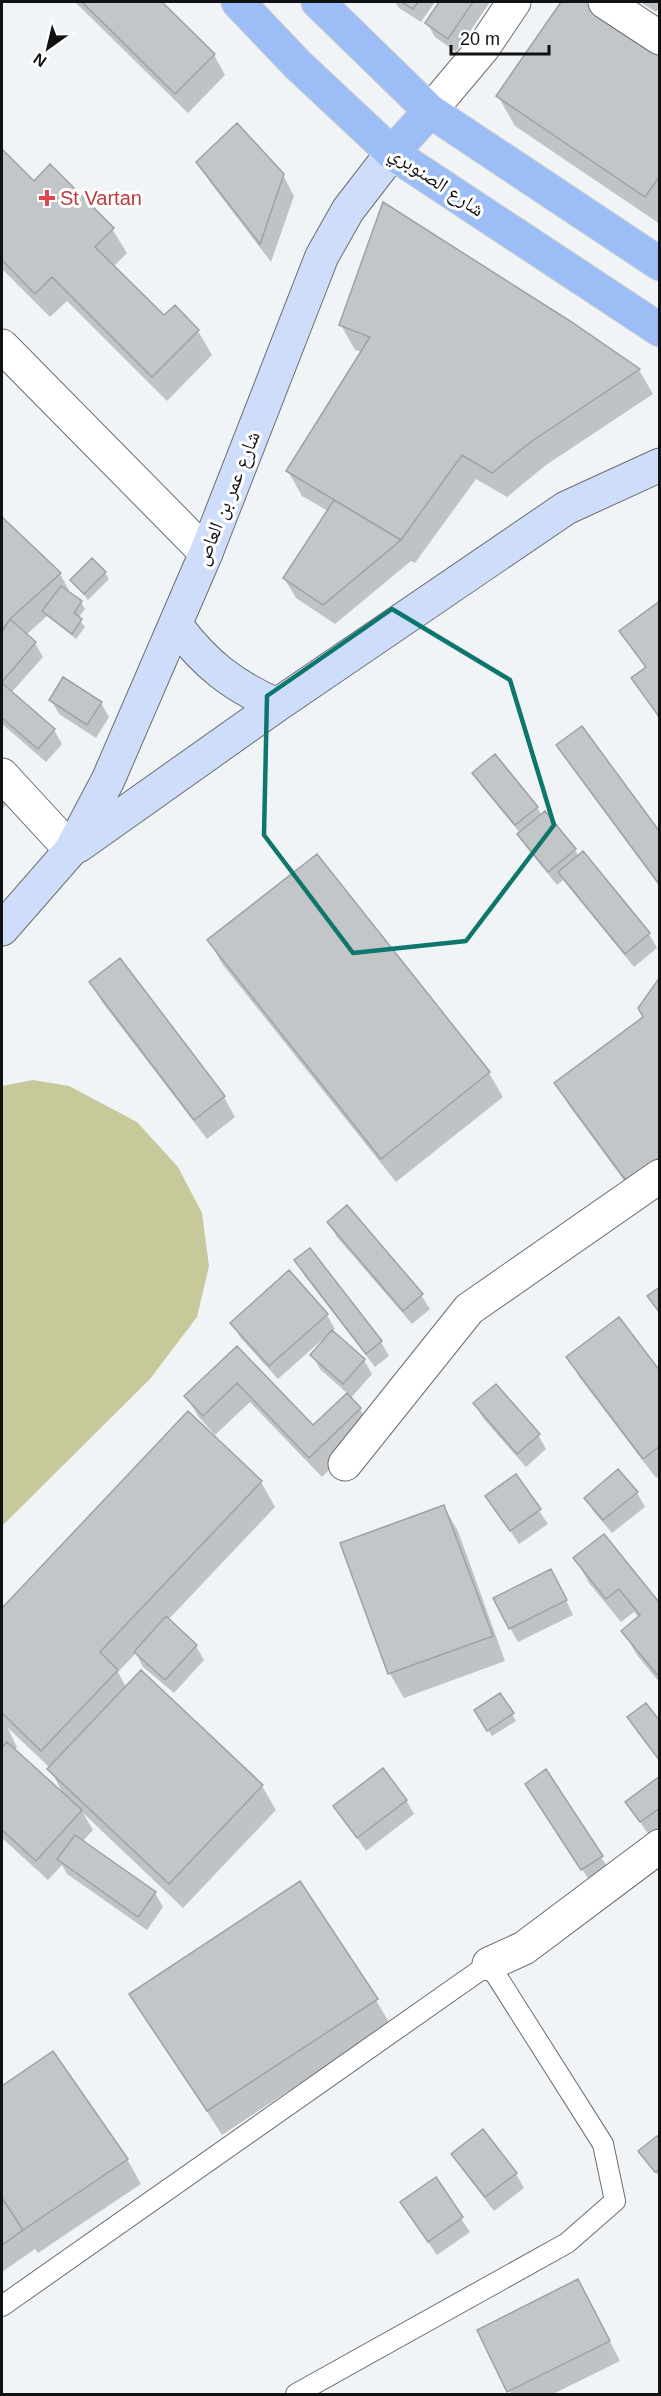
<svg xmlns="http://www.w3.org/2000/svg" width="661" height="2396" font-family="Arial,'Noto Naskh Arabic',sans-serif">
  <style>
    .green { fill: #c7c99b }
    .shadow { fill: #0003; fill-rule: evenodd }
    .building { fill: #c2c6c9; stroke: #9fa2a5; stroke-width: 1.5 }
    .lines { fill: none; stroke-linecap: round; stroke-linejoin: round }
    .lane-casing { stroke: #6b6e71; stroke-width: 22 }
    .street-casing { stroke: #6b6e71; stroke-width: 35 }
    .secondary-casing { stroke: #6b6e71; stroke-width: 35 }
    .primary-casing { stroke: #cfcfd0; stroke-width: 35 }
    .lane { stroke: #fff; stroke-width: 20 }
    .street { stroke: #fff; stroke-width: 33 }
    .secondary { stroke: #cedefa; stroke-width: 33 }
    .primary { stroke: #9dbdf6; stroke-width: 33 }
    .marked { fill: none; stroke: #0f766e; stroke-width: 4.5; stroke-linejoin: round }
    .health-dot { fill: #e0444e; stroke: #fff; stroke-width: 2 }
    .labels { text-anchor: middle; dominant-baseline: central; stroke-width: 6; stroke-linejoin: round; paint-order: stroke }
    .street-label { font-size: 20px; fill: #101112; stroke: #fff }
    .health-label { font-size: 20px; fill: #be3a42; stroke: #fff; text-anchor: start }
  </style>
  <rect width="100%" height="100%" fill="#f0f4f7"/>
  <path class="green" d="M33 1080 69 1086 137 1122 178 1167 202 1213 209 1266 197 1317 150 1379 2 1526V1086Z"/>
  <path class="shadow" d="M75 2H160L214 55 225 75 188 113Z
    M395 2H435L421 22 399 8Z
    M441 2H490L456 52 435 37 427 23Z
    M562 2H593L660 47V224L515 126 498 96Z
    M640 2H660V7L656 12Z
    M2 151 34 183 112 229 127 253 113 267 164 317 198 331 212 355 167 401 67 301 50 317 2 269Z
    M198 162 283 175 294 196 271 262 210 182Z
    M570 322 639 370 653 394 546 465 507 497 476 479 415 563 411 561 335 624 296 598 284 578 328 511 302 496 288 471 362 352 355 350 341 325Z
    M2 519 60 574 71 594 81 602 85 609 78 618 85 627 76 639 47 616 26 635 35 643 43 657 11 693 54 730 62 744 46 762 2 724Z
    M105 573 109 579 88 600 72 580Z
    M660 603V720L633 678 646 669 621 631Z
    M51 700 101 703 109 717 96 738 59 714Z
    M558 745 660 835V887L570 765Z
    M474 773 537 807 542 816 575 850 579 857 583 853 649 934 657 948 634 967 563 880 557 885 527 848 520 833 482 787Z
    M2 795 7 803 2 810Z
    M316 856 489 1073 503 1097 396 1182 223 965 209 941Z
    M120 961 224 1097 235 1117 207 1139 102 1002 91 982Z
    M660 980V1192L642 1205 570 1107 556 1083 645 1017Z
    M329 1223 421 1295 430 1309 412 1324 337 1237Z
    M310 1250 381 1342 389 1356 375 1367 304 1275 296 1261Z
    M327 1315 335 1329 332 1331 364 1360 372 1374 350 1399 360 1409 372 1429 322 1477 250 1402 215 1435 198 1416 186 1396 237 1348 313 1427 348 1394 320 1369 312 1355 326 1339 324 1338 278 1379 240 1337 232 1323Z
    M568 1357 660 1373V1475L656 1478 579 1377Z
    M475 1404 538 1435 546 1449 526 1467 483 1418Z
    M188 1413 261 1482 275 1507 168 1620 196 1646 204 1660 174 1693 143 1667 136 1653 118 1672 126 1687 262 1786 276 1810 183 1908 83 1813 93 1830 82 1842 155 1893 163 1907 147 1930 67 1874 62 1865 48 1880 2 1838V1610ZM7 1727 50 1768 63 1794 14 1751 17 1747Z
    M515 1476 548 1524 519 1544 487 1496Z
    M637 1493 645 1507 612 1533 594 1512 586 1498Z
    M444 1507 458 1531 505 1661 404 1698 390 1674 342 1544Z
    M575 1558 657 1603 660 1602V1683L637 1655 623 1631 639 1618 634 1612 621 1622 589 1583Z
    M559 1585 573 1615 518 1642 510 1628Z
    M512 1714 516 1721 492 1736 480 1718Z
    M629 1718 660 1724V1762L637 1732Z
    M546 1771 610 1871 591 1883 535 1798Z
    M660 1778V1827L649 1835 626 1802Z
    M406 1800 414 1814 366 1851 335 1806Z
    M131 1994 376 2000 390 2024 222 2135Z
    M53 2053 127 2159 141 2184 38 2253 35 2249 2 2272V2088Z
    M660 2141V2178L644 2158Z
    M453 2154 516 2174 524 2188 494 2211 461 2168Z
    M435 2179 470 2232 437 2255 410 2216Z
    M589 2301 620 2361 553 2394H511L479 2331Z"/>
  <path class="building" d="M82 2H162L215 54 175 94Z
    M401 2H418L413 9Z
    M439 2H473L448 39 425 23Z
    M561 2H596L660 45V176L645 197 496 96Z
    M237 123 284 174 260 244 196 162Z
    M2 149 34 181 50 164 114 228 95 247 164 315 175 305 199 330 152 377 52 277 35 294 2 260Z
    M383 202 570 321 640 369 532 441 492 473 462 455 401 540 286 471 370 337 339 325Z
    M334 500 401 540 323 605 283 578Z
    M2 517 61 573 10 619 2 632Z
    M92 558 106 572 84 594 70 580Z
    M61 586 82 601 74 613 82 619 72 634 42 611Z
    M660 601V718L631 678 646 667 619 631Z
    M10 619 36 642 2 682V630Z
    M63 677 102 702 87 725 49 700Z
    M2 683 55 729 38 749 2 718Z
    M582 726 660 832 659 884 556 745Z
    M495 754 538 807 515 825 472 773Z
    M545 811 576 849 548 872 517 834Z
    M583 851 650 933 625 954 558 872Z
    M317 854 490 1072 381 1159 207 940Z
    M120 958 225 1096 194 1120 89 982Z
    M660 977V1157L627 1182 554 1083 643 1017 638 1008Z
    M347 1205 423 1294 403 1311 327 1222Z
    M310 1248 382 1341 366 1354 294 1260Z
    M289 1270 328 1314 269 1366 230 1323Z
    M660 1287V1313L647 1296Z
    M619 1317 660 1371V1446L643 1459 566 1357Z
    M332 1330 365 1359 343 1384 310 1355Z
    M237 1346 313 1425 347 1393 361 1408 309 1458 237 1383 203 1416 184 1396Z
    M496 1384 540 1434 517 1454 473 1403Z
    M188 1411 262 1481 100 1652 118 1670 41 1751 2 1713V1608Z
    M618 1469 638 1492 603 1520 584 1498Z
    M516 1474 541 1509 510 1531 485 1496Z
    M444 1505 493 1636 388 1674 340 1543Z
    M604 1534 658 1601 660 1600V1678L621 1631 640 1615 619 1589 606 1599 573 1558Z
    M551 1569 567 1600 509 1629 493 1598Z
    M166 1616 197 1645 165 1680 134 1652Z
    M141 1670 263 1785 169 1884 47 1769Z
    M500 1693 514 1713 487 1731 474 1710Z
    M646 1703 660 1721V1761L627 1717Z
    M7 1742 82 1810 36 1861 2 1830V1748Z
    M383 1768 407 1800 357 1838 333 1806Z
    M546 1769 603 1856 581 1870 525 1784Z
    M660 1776V1808L640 1822 625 1802Z
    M75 1835 156 1892 138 1917 57 1859Z
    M300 1881 378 1999 207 2111 129 1994Z
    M53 2051 128 2159 23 2230 2 2198V2086Z
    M483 2129 517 2173 485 2197 451 2154Z
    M657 2136 660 2139V2169L655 2172 638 2151Z
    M436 2177 463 2217 428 2242 400 2202Z
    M2 2198 23 2230 2 2245Z
    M578 2279 610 2341 507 2392 477 2330Z"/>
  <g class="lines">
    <defs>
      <path id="lane" d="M2 2306 489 1964 603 2144 615 2201 567 2243 296 2394"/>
      <path id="street" d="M605 2 660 38
        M430 111 483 48 514 2
        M2 346 206 553
        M2 775 71 850
        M345 1464 469 1309 660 1176
        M489 1964 524 1948 660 1846"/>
      <path id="secondary" d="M176 625C205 664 233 686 277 705
        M78 846 277 705 566 508 660 465
        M2 929 71 850 108 780 206 553 322 256 348 210 392 153"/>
      <path id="primary" d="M238 2 298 65 392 153 660 330
        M318 2 430 111 660 264
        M392 153 430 111"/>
    </defs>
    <use href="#lane" class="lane-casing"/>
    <use href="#street" class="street-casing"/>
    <use href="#secondary" class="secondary-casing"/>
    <use href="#primary" class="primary-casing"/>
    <use href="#lane" class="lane"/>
    <use href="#street" class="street"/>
    <use href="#secondary" class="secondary"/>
    <use href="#primary" class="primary"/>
  </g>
  <path class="marked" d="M392 609 510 680 554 825 466 941 353 953 264 835 267 696Z"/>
  <path class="health-dot" d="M44 189h6v6h6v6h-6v6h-6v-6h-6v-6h6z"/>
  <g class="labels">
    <g class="street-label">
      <text transform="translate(437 181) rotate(34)">شارع الصنوبري</text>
      <text transform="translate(227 498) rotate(-68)">شارع عمر بن العاص</text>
    </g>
    <g class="health-label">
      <text x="60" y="198">St Vartan</text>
    </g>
  </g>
  <rect width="661" height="2396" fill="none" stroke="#101112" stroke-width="6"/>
  <g transform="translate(48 48) rotate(214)" stroke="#ffffff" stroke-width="4.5" paint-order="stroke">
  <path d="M0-4.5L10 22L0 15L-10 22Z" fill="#101112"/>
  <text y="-9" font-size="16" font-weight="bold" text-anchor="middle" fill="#101112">N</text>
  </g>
  <path d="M451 45v9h98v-9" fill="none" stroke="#101112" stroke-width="3"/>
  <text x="460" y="45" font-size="18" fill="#101112" stroke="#ffffff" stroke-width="4.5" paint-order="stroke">20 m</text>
</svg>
